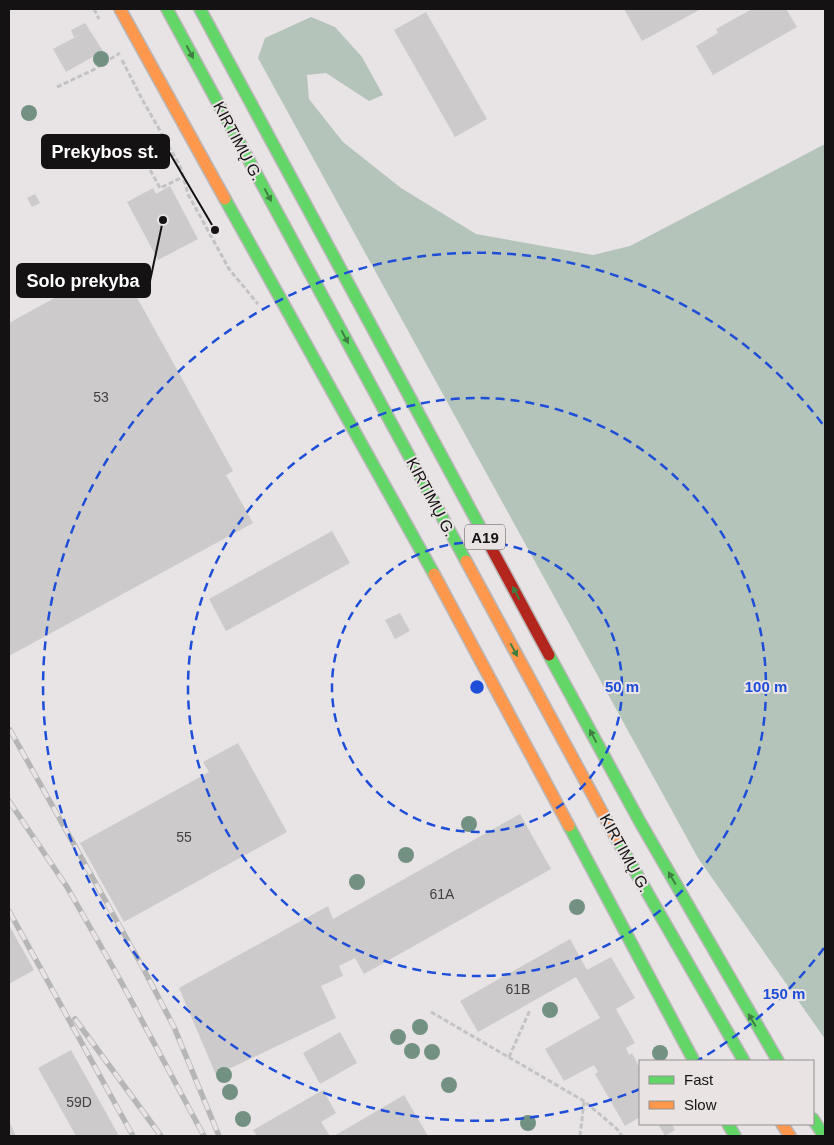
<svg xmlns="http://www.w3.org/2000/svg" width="834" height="1145" font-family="Arial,sans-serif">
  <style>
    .forest { fill: #b4c4ba }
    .building { fill: #cdcacb }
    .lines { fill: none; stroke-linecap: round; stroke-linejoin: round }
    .fast-casing { stroke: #b9b6b7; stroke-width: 14 }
    .slow-casing { stroke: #b9b6b7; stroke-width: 14 }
    .jam-casing { stroke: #b9b6b7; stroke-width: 14 }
    .path { stroke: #c4c3c4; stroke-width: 3; stroke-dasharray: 5 2.5; stroke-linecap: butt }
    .fast { stroke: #63d668; stroke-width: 11 }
    .slow { stroke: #ff974d; stroke-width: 11 }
    .jam { stroke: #b3261e; stroke-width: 11 }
    .rail-casing { stroke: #b7b6b6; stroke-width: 5.5 }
    .rail { stroke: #e9e3e4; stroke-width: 4; stroke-dasharray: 11; stroke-linecap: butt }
    .tree { fill: #739182 }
    .oneway { fill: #3f7e41 }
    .ring { fill: none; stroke: #1d4ed8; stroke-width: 2.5; stroke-dasharray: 9 6 }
    .labels { text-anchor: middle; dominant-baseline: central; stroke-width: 4; stroke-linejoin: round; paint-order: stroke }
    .number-label { font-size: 14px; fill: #424040 }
    .shield { fill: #e9e3e4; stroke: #545151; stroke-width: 1 }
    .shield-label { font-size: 15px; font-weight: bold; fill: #141212 }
    .street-label { font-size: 16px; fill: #141212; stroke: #e9e3e4 }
    .centre { fill: #1d4ed8; stroke: #e9e3e4; stroke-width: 2.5 }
    .ring-label { font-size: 15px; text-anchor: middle; font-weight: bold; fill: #1d4ed8; stroke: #e9e3e4; stroke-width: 4; stroke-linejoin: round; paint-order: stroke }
    .leader { fill: none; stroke: #141212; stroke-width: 2 }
    .callout-dot { fill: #141212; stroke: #e9e3e4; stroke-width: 2 }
    .callout { fill: #141212; stroke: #141212; stroke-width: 2 }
    .callout-label { font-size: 18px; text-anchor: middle; font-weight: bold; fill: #fff }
  </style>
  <rect width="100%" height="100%" fill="#e8e4e5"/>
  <path class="forest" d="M311 17 335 27 362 57 383 95 369 101 326 73 307 75 309 99 343 142 401 188 476 234 593 255 630 246 825 144V1039L698 858 258 58 265 38Z"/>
  <path class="building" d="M624 9H701L642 41Z
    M752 9H786L797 27 713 75 696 46 718 33 716 29Z
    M426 12 487 119 455 137 394 30Z
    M85 23 103 51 66 72 53 49 83 33 74 37 71 30Z
    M170 186 198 239 158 260 127 202 153 188 156 194Z
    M35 194 40 203 32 207 27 198Z
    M118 263 233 471 226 475 253 523 9 656V323Z
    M332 531 350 563 226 631 209 599Z
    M400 613 410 631 395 639 385 620Z
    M238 743 287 832 124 922 80 843 209 772 203 762Z
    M520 814 551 869 364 974 355 958 339 966 343 976 321 986 336 1018 216 1075 179 988 328 906 333 919Z
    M9 925 34 970 9 984Z
    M570 939 587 970 611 957 635 998 616 1009 635 1043 626 1048 629 1055 632 1053 640 1069V1117L625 1126 595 1074 598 1072 594 1065 564 1081 545 1049 600 1018 576 977 478 1032 460 1001Z
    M340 1032 357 1063 320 1084 303 1053Z
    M71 1050 119 1136H76L38 1068Z
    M323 1090 336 1113 321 1122 330 1136H257L253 1130Z
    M404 1095 428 1136H334Z
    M9 1121 16 1136H9Z
    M658 1124H672L675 1130 665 1136Z"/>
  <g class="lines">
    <defs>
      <path id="fast" d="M167 9 466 561
        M200 9 487 540
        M225 199 434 574
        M549 655 640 822 778 1061
        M569 826 694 1061
        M616 838 744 1061
        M813 1119 824 1136
        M728 1124 735 1136"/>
      <path id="slow" d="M120 9 225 199
        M466 561 616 838
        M434 574 569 826
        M782 1124 790 1136"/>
      <path id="jam" d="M487 540 549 655"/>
    </defs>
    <use href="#fast" class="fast-casing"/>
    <use href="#slow" class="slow-casing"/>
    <use href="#jam" class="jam-casing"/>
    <path class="path" d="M94 9 99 19
      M122 60 142 99 180 166 188 194 229 269 258 304
      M57 87 93 70 120 53
      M143 157 160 188 183 177
      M431 1012 584 1101 617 1129 622 1136
      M509 1057 530 1010
      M580 1136 584 1102"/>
    <use href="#fast" class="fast"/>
    <use href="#slow" class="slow"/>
    <use href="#jam" class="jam"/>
    <defs>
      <path id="rail" d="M10 730 142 966 174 1027 219 1136
        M9 801 67 887 119 978 204 1136
        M9 911 133 1136
        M75 1019 161 1136"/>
    </defs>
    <use href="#rail" class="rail-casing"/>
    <use href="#rail" class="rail"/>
  </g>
  <g class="tree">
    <circle cx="101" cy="59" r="8"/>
    <circle cx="29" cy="113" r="8"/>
    <circle cx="469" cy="824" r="8"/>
    <circle cx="406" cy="855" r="8"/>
    <circle cx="357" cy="882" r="8"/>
    <circle cx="577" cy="907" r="8"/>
    <circle cx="550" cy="1010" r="8"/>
    <circle cx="420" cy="1027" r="8"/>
    <circle cx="398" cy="1037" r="8"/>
    <circle cx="412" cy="1051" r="8"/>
    <circle cx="432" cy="1052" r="8"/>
    <circle cx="660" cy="1053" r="8"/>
    <circle cx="224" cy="1075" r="8"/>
    <circle cx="449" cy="1085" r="8"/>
    <circle cx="230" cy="1092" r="8"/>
    <circle cx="243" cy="1119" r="8"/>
    <circle cx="528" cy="1123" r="8"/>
  </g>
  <defs><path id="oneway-solid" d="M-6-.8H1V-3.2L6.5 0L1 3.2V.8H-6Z" transform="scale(1.25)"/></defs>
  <g class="oneway">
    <use href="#oneway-solid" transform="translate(190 52) rotate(62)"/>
    <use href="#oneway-solid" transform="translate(268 195) rotate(62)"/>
    <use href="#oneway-solid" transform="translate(345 337) rotate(62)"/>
    <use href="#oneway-solid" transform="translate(516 593) rotate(-118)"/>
    <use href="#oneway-solid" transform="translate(514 650) rotate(62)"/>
    <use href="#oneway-solid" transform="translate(593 736) rotate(-118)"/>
    <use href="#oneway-solid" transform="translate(672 878) rotate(-120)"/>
    <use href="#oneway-solid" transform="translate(752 1020) rotate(-121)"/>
  </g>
  <g class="ring">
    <circle cx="477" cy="687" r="145"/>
    <circle cx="477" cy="687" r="289"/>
    <path d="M824 948A434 434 0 0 1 697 1061M640 1089A434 434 0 1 1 824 426"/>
  </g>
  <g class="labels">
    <g class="number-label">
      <text x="101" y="397">53</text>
      <text x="184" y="837">55</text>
      <text x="442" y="894">61A</text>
      <text x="518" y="989">61B</text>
      <text x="79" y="1102">59D</text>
    </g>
    <rect class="shield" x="465" y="524.5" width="40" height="25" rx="4"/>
    <g class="shield-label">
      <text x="485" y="537">A19</text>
    </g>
    <g class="street-label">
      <text transform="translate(238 141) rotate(62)">KIRTIMŲ G.</text>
      <text transform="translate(431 497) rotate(62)">KIRTIMŲ G.</text>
      <text transform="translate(625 853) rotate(61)">KIRTIMŲ G.</text>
    </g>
  </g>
  <circle cx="477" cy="687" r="8" class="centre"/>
  <g class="ring-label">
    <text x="622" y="692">50 m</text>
    <text x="766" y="692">100 m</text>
    <text x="784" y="999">150 m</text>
  </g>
  <path class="leader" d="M215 230L169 152M163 220L150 281"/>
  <g class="callout-dot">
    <circle cx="215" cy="230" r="5"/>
    <circle cx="163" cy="220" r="5"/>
  </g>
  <g class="callout">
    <rect x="42" y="135" width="127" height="33" rx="5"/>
    <rect x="17" y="264" width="133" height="33" rx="5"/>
  </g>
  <g class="callout-label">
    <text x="105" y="158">Prekybos st.</text>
    <text x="83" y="287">Solo prekyba</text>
  </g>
  <rect width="834" height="1145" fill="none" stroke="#141212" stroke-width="20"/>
  <rect x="639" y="1060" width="175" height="65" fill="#e9e3e4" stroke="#948f90"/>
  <rect x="649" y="1076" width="25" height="8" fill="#63d668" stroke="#948f90"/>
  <text x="684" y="1085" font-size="15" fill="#141212">Fast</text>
  <rect x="649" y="1101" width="25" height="8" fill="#ff974d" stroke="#948f90"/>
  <text x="684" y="1110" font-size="15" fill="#141212">Slow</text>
</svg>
